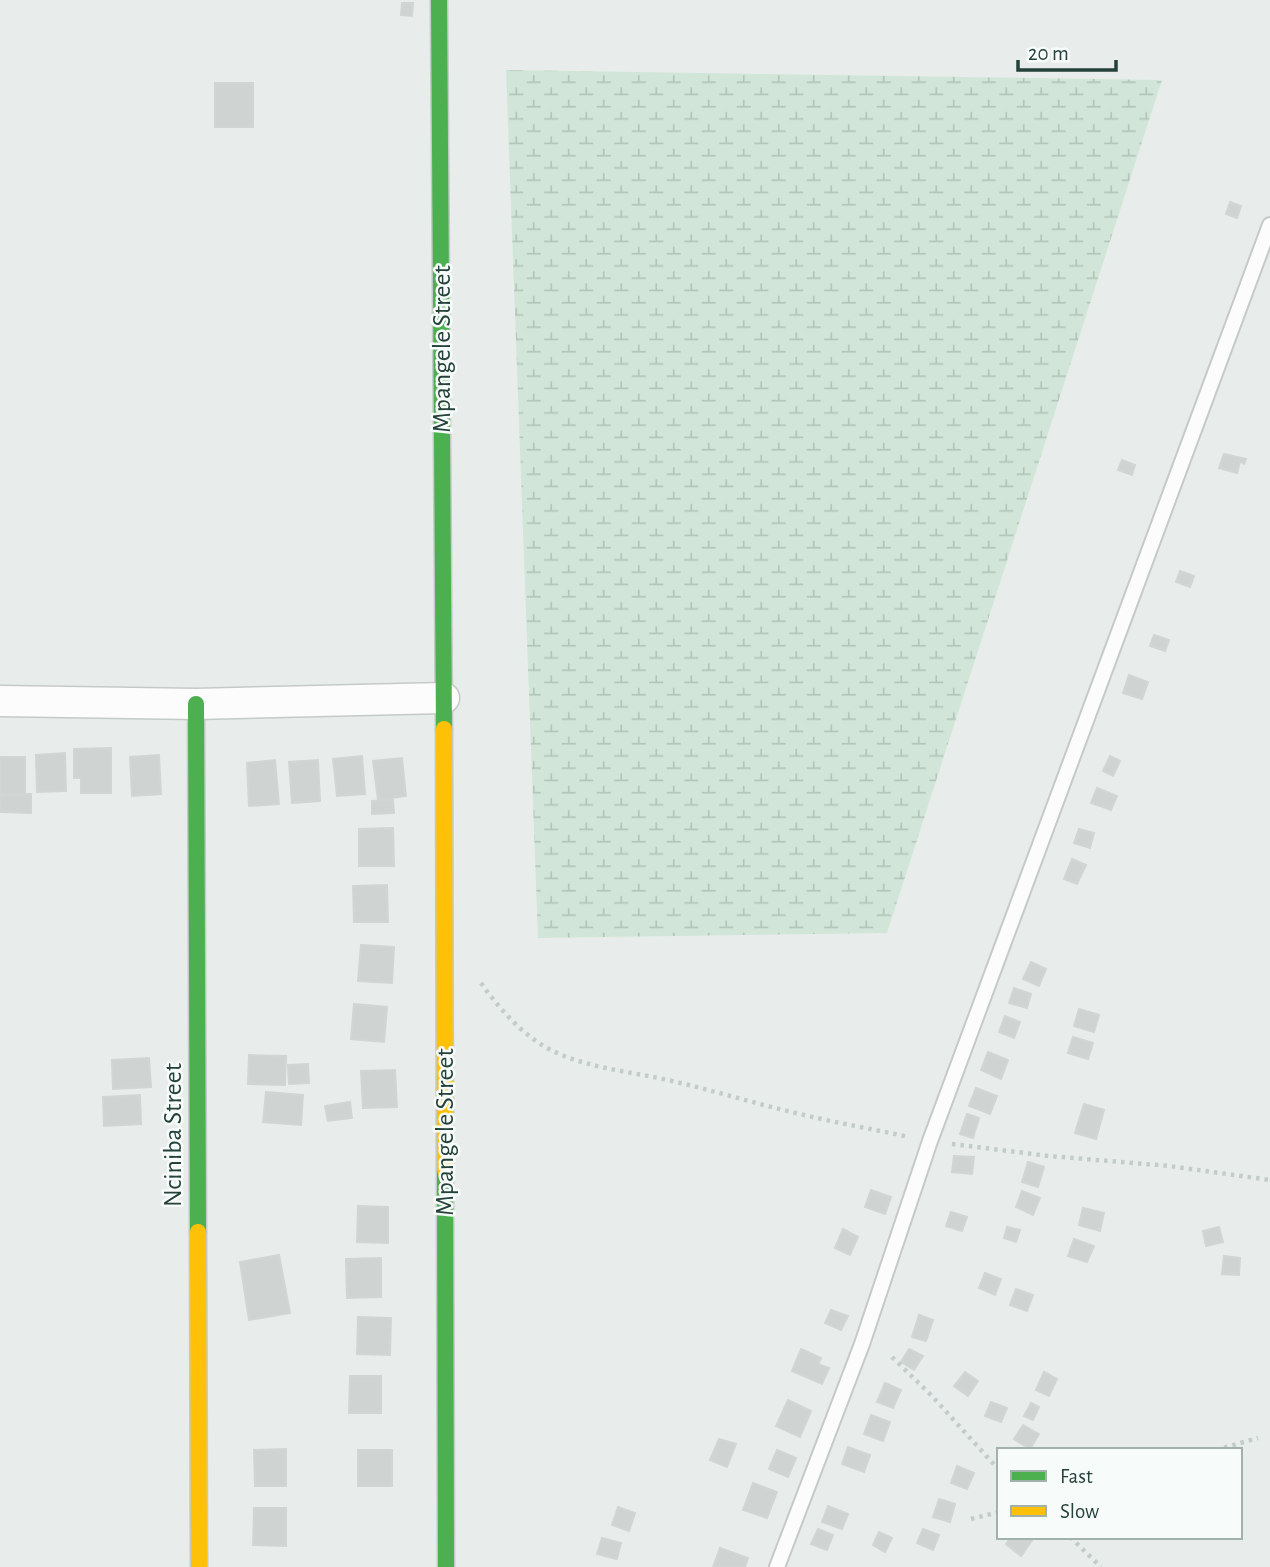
<svg xmlns="http://www.w3.org/2000/svg" width="1270" height="1567" font-family="'Alegreya Sans',sans-serif">
  <style>
    .wetland { fill: url(#wetland-marsh) }
    .building { fill: #cfd4d2; stroke: #d1d6d4; stroke-width: 2 }
    .lines { fill: none; stroke-linecap: round; stroke-linejoin: round }
    .lane-casing { stroke: #c5cac8; stroke-width: 18 }
    .street-casing { stroke: #c5cac8; stroke-width: 33 }
    .fast-casing { stroke: #c3cbc8; stroke-width: 19 }
    .slow-casing { stroke: #c3cbc8; stroke-width: 19 }
    .path { stroke: #c3ccca; stroke-width: 4.5; stroke-dasharray: 3.5 5; stroke-linecap: butt }
    .lane { stroke: #fcfcfc; stroke-width: 14 }
    .street { stroke: #fcfcfc; stroke-width: 30 }
    .fast { stroke: #4caf50; stroke-width: 16 }
    .slow { stroke: #ffc107; stroke-width: 16 }
    .labels { text-anchor: middle; dominant-baseline: central; stroke-width: 5; stroke-linejoin: round; paint-order: stroke }
    .street-label { font-size: 26px; fill: #24423a; stroke: #f7fbf9 }
  </style>
  <defs>
    <pattern id="wetland-marsh" width="20" height="14" patternUnits="userSpaceOnUse" patternTransform="scale(1.75)"><rect width="20" height="14" fill="#d1e6d8"/><path d="M1 5h8M5 5V1M11 12h8M15 12V8" fill="none" stroke="#b3c6ba"/></pattern>
  </defs>
  <rect width="100%" height="100%" fill="#e8edeb"/>
  <path class="wetland" d="M506 70 1162 80 887 933 538 938Z"/>
  <path class="building" d="M402 3H413L412 16 401 15Z
    M215 83H253V127H215Z
    M1230 202 1241 206 1237 218 1226 214Z
    M1224 454 1246 459 1244 464 1240 461 1237 473 1219 468Z
    M1122 460 1135 465 1132 475 1118 470Z
    M1180 571 1194 576 1190 587 1176 582Z
    M1154 635 1169 640 1165 651 1150 646Z
    M1129 675 1148 682 1142 699 1123 693Z
    M111 748V793H81V778H74V749Z
    M65 753 66 791 37 792 36 755Z
    M159 755 161 794 132 796 130 757Z
    M362 756 365 794 337 796 333 759Z
    M1110 756 1120 761 1113 776 1103 771Z
    M0 757H25V795H0Z
    M402 758 406 796 378 800 373 761Z
    M275 760 279 804 249 806 247 763Z
    M318 760 320 801 292 803 289 762Z
    M1097 788 1117 796 1111 810 1091 803Z
    M0 794H31V813L0 812Z
    M393 800 394 813 372 814V801Z
    M393 828 394 866H359V829Z
    M1079 829 1094 833 1090 848 1074 843Z
    M1072 859 1086 865 1077 884 1064 879Z
    M387 885 388 922H354L353 886Z
    M361 945 394 947 392 983 358 981Z
    M1031 962 1046 969 1039 986 1023 979Z
    M1014 988 1031 994 1027 1008 1009 1003Z
    M354 1004 387 1007 384 1042 351 1039Z
    M1079 1009 1099 1015 1094 1032 1074 1026Z
    M1005 1016 1020 1022 1014 1038 999 1032Z
    M1073 1037 1093 1043 1088 1059 1068 1053Z
    M988 1052 1008 1060 1001 1079 981 1070Z
    M249 1055 286 1056 285 1085 248 1084Z
    M149 1058 151 1087 113 1089 112 1060Z
    M308 1064 309 1083 289 1084 288 1065Z
    M395 1070 397 1107 363 1108 361 1071Z
    M976 1088 997 1096 990 1114 969 1106Z
    M266 1092 303 1095 301 1125 263 1122Z
    M140 1095 141 1124 104 1126 103 1097Z
    M350 1102 352 1118 328 1121 325 1106Z
    M1084 1104 1104 1110 1096 1139 1075 1133Z
    M967 1114 979 1118 973 1138 960 1134Z
    M954 1156 974 1157 972 1174 952 1172Z
    M1028 1162 1044 1167 1038 1187 1022 1182Z
    M871 1190 891 1197 885 1214 865 1207Z
    M1022 1191 1040 1198 1033 1215 1016 1207Z
    M358 1206 388 1207V1243L357 1242Z
    M1083 1208 1104 1213 1100 1231 1079 1225Z
    M951 1212 967 1217 962 1231 946 1226Z
    M1007 1227 1020 1230 1016 1242 1004 1238Z
    M1219 1227 1223 1242 1206 1246 1203 1231Z
    M843 1229 858 1237 850 1255 835 1248Z
    M1074 1239 1094 1246 1087 1262 1068 1256Z
    M279 1255 290 1313 249 1320 240 1262Z
    M1224 1256 1240 1258 1239 1275 1222 1274Z
    M381 1258V1297L347 1298 346 1259Z
    M985 1273 1001 1279 995 1295 979 1288Z
    M1016 1289 1033 1295 1027 1311 1010 1305Z
    M831 1310 848 1316 841 1330 825 1323Z
    M919 1315 933 1320 926 1341 912 1337Z
    M358 1317 391 1318 390 1355 357 1354Z
    M801 1349 821 1358 818 1364 829 1368 822 1384 792 1371Z
    M909 1349 923 1356 914 1370 901 1362Z
    M965 1372 978 1381 968 1396 954 1386Z
    M1044 1372 1057 1379 1049 1396 1036 1390Z
    M350 1376H381V1413H349Z
    M885 1383 901 1390 893 1408 877 1402Z
    M788 1400 811 1411 800 1437 776 1426Z
    M991 1402 1007 1408 1001 1422 985 1416Z
    M1031 1403 1039 1407 1033 1420 1024 1416Z
    M871 1415 890 1422 883 1441 864 1434Z
    M1023 1425 1039 1434 1030 1449 1014 1439Z
    M719 1439 736 1444 727 1467 710 1460Z
    M848 1447 870 1455 864 1472 842 1464Z
    M286 1449V1486H255L254 1450Z
    M358 1450H392V1486H358Z
    M777 1450 796 1458 788 1477 769 1469Z
    M957 1466 974 1473 967 1489 951 1483Z
    M753 1483 777 1492 767 1518 743 1510Z
    M939 1499 955 1504 950 1522 933 1517Z
    M828 1506 848 1514 842 1529 822 1522Z
    M618 1507 635 1513 629 1531 612 1525Z
    M254 1508H286V1546L253 1545Z
    M818 1529 833 1535 827 1550 811 1544Z
    M923 1529 939 1535 933 1550 917 1543Z
    M879 1532 892 1538 885 1552 873 1545Z
    M1011 1537H1030L1033 1539 1021 1556 1006 1544Z
    M602 1538 621 1543 617 1559 597 1554Z
    M720 1548 748 1558 745 1567H713Z"/>
  <g class="lines">
    <defs>
      <path id="lane" d="M777 1567 862 1344 930 1141 1270 225"/>
      <path id="street" d="M0 701 196 704 444 698"/>
      <path id="fast" d="M439 0 444 729
        M196 704 198 1232
        M445 1170 446 1567"/>
      <path id="slow" d="M444 729 445 1170
        M198 1232 199 1567"/>
    </defs>
    <use href="#lane" class="lane-casing"/>
    <use href="#street" class="street-casing"/>
    <use href="#fast" class="fast-casing"/>
    <use href="#slow" class="slow-casing"/>
    <path class="path" d="M481 983C499 1008 521 1034 549 1049 588 1069 630 1071 672 1081 715 1091 757 1104 800 1114 836 1123 873 1129 909 1137
      M952 1144 1049 1156 1169 1166 1270 1180
      M892 1357 932 1396 999 1470
      M1216 1450 1258 1438
      M971 1519 999 1512
      M1070 1537 1101 1567"/>
    <use href="#lane" class="lane"/>
    <use href="#street" class="street"/>
    <use href="#fast" class="fast"/>
    <use href="#slow" class="slow"/>
  </g>
  <g class="labels">
    <g class="street-label">
      <text transform="translate(442 349) rotate(-90)">Mpangele Street</text>
      <text transform="translate(445 1132) rotate(-90)">Mpangele Street</text>
      <text transform="translate(173 1135) rotate(-90)">Nciniba Street</text>
    </g>
  </g>
  <rect x="997" y="1448" width="245" height="91" fill="#f7fbf9" stroke="#a3b1ad" stroke-width="2"/>
  <rect x="1011" y="1471" width="35" height="10" fill="#4caf50" stroke="#a3b1ad" stroke-width="2"/>
  <text x="1060" y="1483" font-size="21" fill="#24423a">Fast</text>
  <rect x="1011" y="1506" width="35" height="10" fill="#ffc107" stroke="#a3b1ad" stroke-width="2"/>
  <text x="1060" y="1518" font-size="21" fill="#24423a">Slow</text>
  <path d="M1018 60v10h98v-10" fill="none" stroke="#24423a" stroke-width="3.5"/>
  <text x="1028" y="60" font-size="21" fill="#24423a" stroke="#f7fbf9" stroke-width="5" paint-order="stroke">20 m</text>
</svg>
